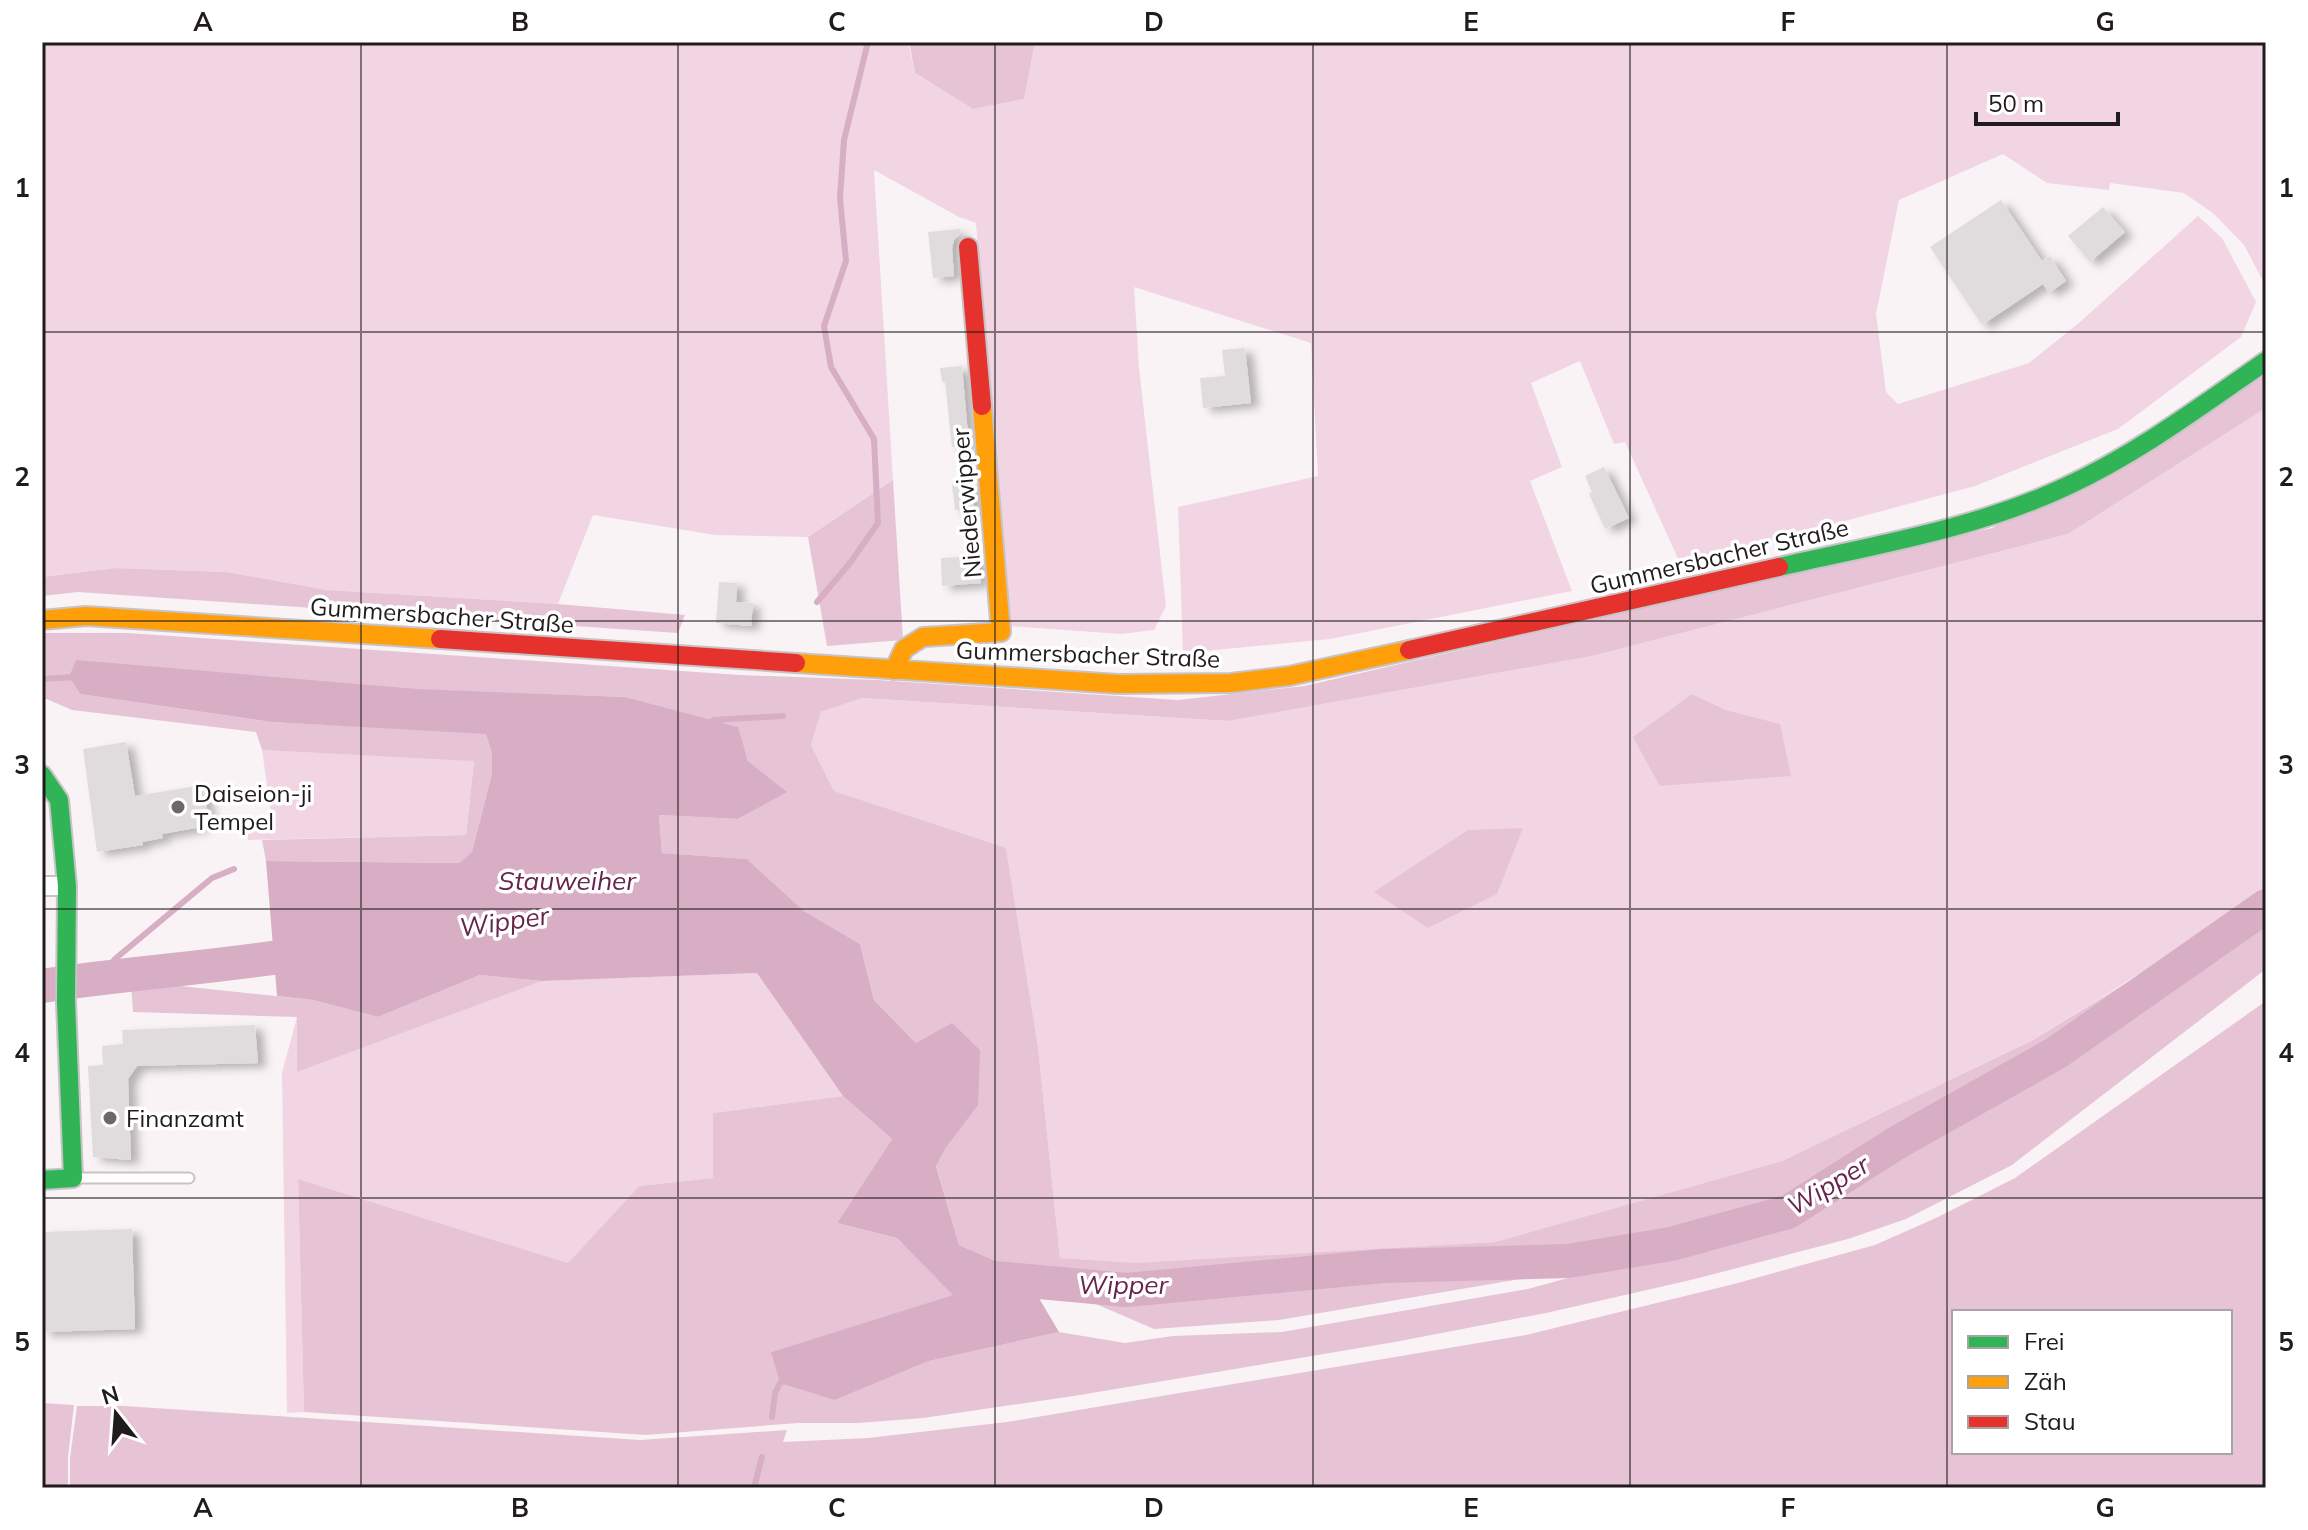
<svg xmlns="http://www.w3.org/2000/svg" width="2308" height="1530" font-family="Mulish,sans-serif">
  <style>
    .green { fill: #f1d5e3 }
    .forest { fill: #e6c4d6; fill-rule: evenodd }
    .water { fill: #d7aec4 }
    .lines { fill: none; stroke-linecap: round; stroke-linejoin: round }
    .stream { stroke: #d7aec4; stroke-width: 6 }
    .river { stroke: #d7aec4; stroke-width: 34 }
    .building { fill: #e0dcde; filter: url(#shadow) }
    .lane-casing { stroke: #c8c3c6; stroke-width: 13 }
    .street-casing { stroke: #c8c3c6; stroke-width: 22 }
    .fast-casing { stroke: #c8c3c6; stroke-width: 22 }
    .slow-casing { stroke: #c8c3c6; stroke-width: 22 }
    .jam-casing { stroke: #c8c3c6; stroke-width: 22 }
    .lane { stroke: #fefdfe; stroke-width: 9 }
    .street { stroke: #fefdfe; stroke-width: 18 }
    .fast { stroke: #30b455; stroke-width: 18 }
    .slow { stroke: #ff9f0a; stroke-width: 18 }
    .jam { stroke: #e5322d; stroke-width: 18 }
    .grid { fill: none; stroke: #201b1d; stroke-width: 2; stroke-opacity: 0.55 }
    .poi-dot { fill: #6c6769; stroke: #fff; stroke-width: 3 }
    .labels { text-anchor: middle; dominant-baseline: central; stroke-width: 7; stroke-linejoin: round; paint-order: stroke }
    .street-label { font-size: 24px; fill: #201b1d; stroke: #fff }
    .poi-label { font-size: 24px; fill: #201b1d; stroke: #fff; text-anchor: start }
    .water-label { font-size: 26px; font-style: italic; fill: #67244d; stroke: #fff }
    .neatline { fill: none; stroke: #201b1d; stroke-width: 3 }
    .grid-label { font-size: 26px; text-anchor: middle; font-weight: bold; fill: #201b1d }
  </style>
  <defs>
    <filter id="shadow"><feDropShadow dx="8" dy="4.5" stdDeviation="4" flood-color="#0004"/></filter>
  </defs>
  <rect width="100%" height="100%" fill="#f9f3f6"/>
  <path class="green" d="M42 42H908L915 73 973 109 1024 99 1035 42H2266V281H2263L2244 245 2214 214 2184 193 2110 183 2109 190 2047 183 2003 154 1899 200 1876 314 1886 392 1898 404 2029 363 2080 322 2198 216 2222 238 2256 302 2241 337 2118 429 1975 486 1681 565 1625 442 1614 444 1580 361 1531 383 1562 467 1530 481 1572 591 1330 639 1183 653 1178 507 1318 476 1311 343 1134 287 1139 368 1166 606 1154 630 1121 634 1009 626 993 449 976 223 959 217 874 170 893 480 808 537 715 535 593 515 558 604 327 590 227 572 116 568 42 577Z
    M2266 408V895L2033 1040 1782 1161 1495 1242 1146 1264 1060 1258 1038 1047 1006 849 834 791 811 745 821 712 862 698 1228 721 1592 656 2068 534Z
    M262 750 474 760 466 835 248 840 246 830 272 820Z
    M757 973 843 1096 713 1113V1178L639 1186 568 1263 298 1179 304 1412 287 1413 282 1073 297 1017 298 1071 542 981Z"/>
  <path class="forest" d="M909 42H1035L1024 99 973 109 915 73Z
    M2266 373V408L2068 534 1592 656 1228 721 862 698 821 712 811 745 834 791 1006 848 1038 1047 1060 1258 1137 1263 1495 1242 1782 1161 2033 1040 2260 901 2051 1059 1785 1208 1537 1276 1279 1320 1154 1329 959 1245 936 1165 945 1149 977 1105 874 1000 860 944 804 911 747 859 662 853 659 815 738 819 786 792 748 761 737 727 626 697 69 677 80 694 271 722 486 733 492 754V773L472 852 459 863 266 861 262 840 466 835 474 761 262 750 256 732 72 710 42 697V633H127L740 675 877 680 1178 700 1304 686 1992 528Z
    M893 480 903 640 827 646 808 537Z
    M116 568 227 572 327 590 558 604 685 615 678 633 78 592 42 596V577Z
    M1692 694 1725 710 1780 724 1791 776 1660 786 1633 737Z
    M1523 828 1497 894 1428 928 1374 892 1468 830Z
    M2266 910V969L2012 1165 1906 1219 1848 1239 1695 1279 1546 1313 1395 1342 1080 1395 923 1418 858 1423H798L646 1435 304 1412 298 1179 568 1263 639 1186 713 1178V1113L843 1096 892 1139 837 1223 897 1238 954 1295 771 1352 835 1400 929 1361 1059 1332 1125 1343 1173 1336 1282 1332 1528 1289 1791 1216 1976 1114 2061 1063Z
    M480 975 542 981 297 1072V1017L133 1012 131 983H152L313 1000 378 1017Z
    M2266 1001V1488H70V1458L77 1406H124L640 1440 787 1430 783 1442 868 1438 1007 1422 1526 1335 1734 1284 1875 1245 1938 1217 2015 1178ZM1954 1312H2230V1452H1954Z
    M42 1403 74 1405 68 1457V1488H42Z"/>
  <path class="water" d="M76 660 417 689 626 697 738 727 748 761 787 792 738 819 659 815 662 853 747 859 804 911 860 944 874 1000 916 1043 952 1023 980 1050 978 1105 945 1149 936 1166 959 1245 1024 1273 1059 1332 929 1361 835 1400 780 1383 771 1352 953 1295 897 1238 837 1223 892 1139 843 1096 757 973 542 981 480 975 378 1017 313 1000 277 996 266 861 459 863 472 852 492 773V754L486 734 271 722 80 694 69 677Z"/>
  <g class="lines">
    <path class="stream" d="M817 602 850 563 878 523 874 439 831 367 824 326 846 261 840 198 844 140 868 42
      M42 679 76 677
      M708 726 713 720 783 716
      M103 976 115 959 212 878 234 869
      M772 1417 775 1393 780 1383 785 1381
      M754 1488 762 1457"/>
    <path class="river" d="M42 986C134 972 226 967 318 951
      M984 1277 1126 1290 1384 1266 1568 1261 1671 1244 1788 1212 1898 1142 2056 1053 2266 906"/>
  </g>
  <path class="building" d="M2001 200 2042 261 2050 256 2066 281 2049 293 2043 284 1982 325 1930 247Z
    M2103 207 2125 232 2090 262 2068 236Z
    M960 229V233L954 240 952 248 954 276 933 278 928 232Z
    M1245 348 1251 403 1203 408 1200 378 1225 376 1222 350Z
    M962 366 969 446 952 447 945 382H942L940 368Z
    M1604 467 1629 518 1605 529 1589 494 1592 492 1585 476Z
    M972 482 974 508 955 510 952 485Z
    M978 556 981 583 942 586 941 558Z
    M719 582 737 583 736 602 753 603 751 626 716 623Z
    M126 742 135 796 203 785 209 820 200 822 201 827 162 834 163 838 142 842 143 845 97 852 83 749Z
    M255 1025 258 1063 137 1066 128 1079 131 1160 93 1157 88 1066 103 1065 102 1046 123 1044 122 1030Z
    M132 1229 135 1329 42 1332V1232Z"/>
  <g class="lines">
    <defs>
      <path id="lane" d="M76 1178H189"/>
      <path id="street" d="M42 886H67"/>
      <path id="fast" d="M1779 567C1875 545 1975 529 2065 487 2137 454 2201 406 2266 361
        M42 775 59 800 67 886 66 1002 73 1178 42 1180"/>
      <path id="slow" d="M42 620 86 616 440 639
        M796 663 1118 684 1231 683 1289 676 1409 650
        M894 670 904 649 923 637 1001 632 982 406"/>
      <path id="jam" d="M968 247 982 406
        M440 639 796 663
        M1409 650 1779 567"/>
    </defs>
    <use href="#lane" class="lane-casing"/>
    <use href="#street" class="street-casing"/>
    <use href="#fast" class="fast-casing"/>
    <use href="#slow" class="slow-casing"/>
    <use href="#jam" class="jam-casing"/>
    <use href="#lane" class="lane"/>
    <use href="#street" class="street"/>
    <use href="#fast" class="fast"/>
    <use href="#slow" class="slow"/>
    <use href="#jam" class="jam"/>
  </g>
  <path class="grid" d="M361 42V1488M678 42V1488M995 42V1488M1313 42V1488M1630 42V1488M1947 42V1488M42 332H2266M42 621H2266M42 909H2266M42 1198H2266"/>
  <g class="poi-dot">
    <circle cx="178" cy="807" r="8"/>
    <circle cx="110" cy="1118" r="8"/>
  </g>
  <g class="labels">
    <g class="street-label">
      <text transform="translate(966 503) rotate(-95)">Niederwipper</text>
      <text transform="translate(1719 556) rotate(-13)">Gummersbacher Straße</text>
      <text transform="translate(442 615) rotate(4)">Gummersbacher Straße</text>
      <text transform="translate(1088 654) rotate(2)">Gummersbacher Straße</text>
    </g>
    <g class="poi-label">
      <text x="194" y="793">Daiseion-ji<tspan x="194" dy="28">Tempel</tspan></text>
      <text x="126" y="1118">Finanzamt</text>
    </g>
    <g class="water-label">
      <text x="567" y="880">Stauweiher</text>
      <text transform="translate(504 921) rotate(-8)">Wipper</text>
      <text transform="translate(1828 1185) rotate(-31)">Wipper</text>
      <text x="1123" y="1284">Wipper</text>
    </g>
  </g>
  <rect width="2308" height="1530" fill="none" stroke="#ffffff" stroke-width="88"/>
  <rect x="1952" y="1310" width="280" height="144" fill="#ffffff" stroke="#a6a4a5" stroke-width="2"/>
  <rect x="1968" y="1336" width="40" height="12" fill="#30b455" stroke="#a6a4a5" stroke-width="2"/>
  <text x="2024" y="1350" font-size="24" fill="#201b1d">Frei</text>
  <rect x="1968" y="1376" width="40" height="12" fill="#ff9f0a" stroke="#a6a4a5" stroke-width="2"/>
  <text x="2024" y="1390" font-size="24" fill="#201b1d">Zäh</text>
  <rect x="1968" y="1416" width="40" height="12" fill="#e5322d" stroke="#a6a4a5" stroke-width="2"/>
  <text x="2024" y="1430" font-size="24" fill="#201b1d">Stau</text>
  <g transform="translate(116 1414) rotate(343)" stroke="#ffffff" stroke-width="6" paint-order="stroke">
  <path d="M0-6L14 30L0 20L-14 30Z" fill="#201b1d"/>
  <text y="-12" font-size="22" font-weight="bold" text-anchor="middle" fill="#201b1d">N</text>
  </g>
  <path d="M1976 112v12h142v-12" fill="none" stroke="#201b1d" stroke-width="4"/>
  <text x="1988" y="112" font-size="24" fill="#201b1d" stroke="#ffffff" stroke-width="6" paint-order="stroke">50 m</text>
  <rect x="44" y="44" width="2220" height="1442" class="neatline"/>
  <g class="grid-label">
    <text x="203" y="31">A</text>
    <text x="520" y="31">B</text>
    <text x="837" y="31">C</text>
    <text x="1154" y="31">D</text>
    <text x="1471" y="31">E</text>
    <text x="1788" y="31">F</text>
    <text x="2105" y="31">G</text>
    <text x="22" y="197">1</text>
    <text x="2286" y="197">1</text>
    <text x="22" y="486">2</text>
    <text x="2286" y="486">2</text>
    <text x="22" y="774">3</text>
    <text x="2286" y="774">3</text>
    <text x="22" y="1062">4</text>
    <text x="2286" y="1062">4</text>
    <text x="22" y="1351">5</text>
    <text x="2286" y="1351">5</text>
    <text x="203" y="1517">A</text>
    <text x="520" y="1517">B</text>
    <text x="837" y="1517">C</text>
    <text x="1154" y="1517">D</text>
    <text x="1471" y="1517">E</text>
    <text x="1788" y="1517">F</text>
    <text x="2105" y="1517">G</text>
  </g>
</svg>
